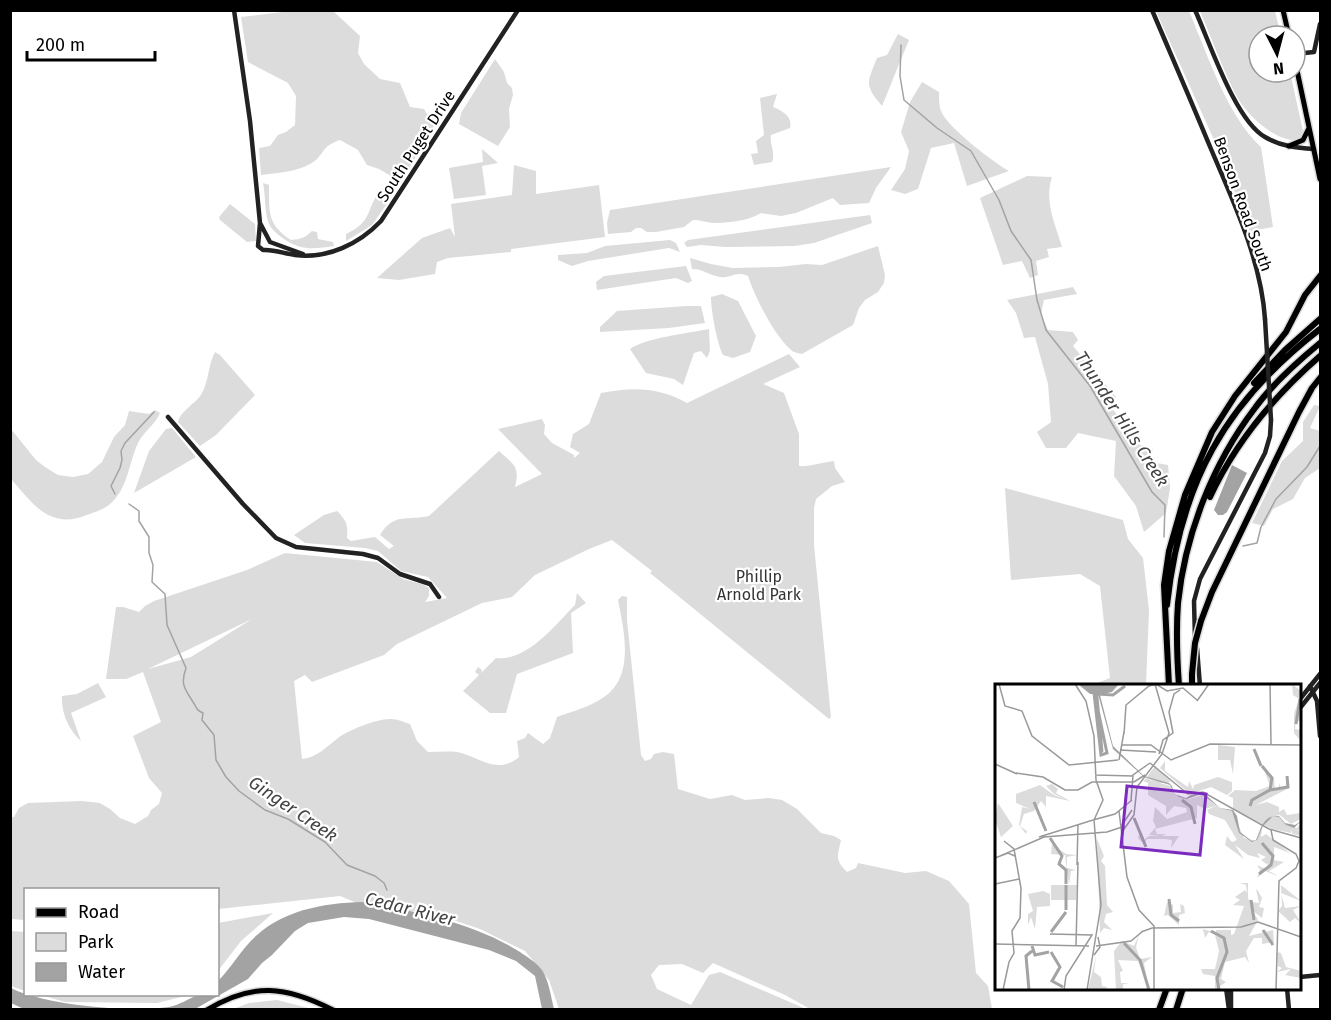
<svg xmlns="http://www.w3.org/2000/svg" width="1331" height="1020" font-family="'Fira Sans',sans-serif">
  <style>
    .green { fill: #dcdcdc; fill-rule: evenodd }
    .water { fill: #a3a3a3 }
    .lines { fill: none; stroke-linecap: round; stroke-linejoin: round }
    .stream { stroke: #a3a3a3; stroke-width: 1.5 }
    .primary-casing { stroke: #dbdbdb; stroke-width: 8 }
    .highway-casing { stroke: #dbdbdb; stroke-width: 9 }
    .secondary { stroke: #222; stroke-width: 4.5 }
    .primary { stroke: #000; stroke-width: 5 }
    .highway { stroke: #000; stroke-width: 6 }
    .highway-bridge-casing { stroke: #dbdbdb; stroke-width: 9; stroke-linecap: butt }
    .secondary-bridge { stroke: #222; stroke-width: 4.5 }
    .highway-bridge { stroke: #000; stroke-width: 6 }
    .labels { text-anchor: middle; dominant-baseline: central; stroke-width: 4.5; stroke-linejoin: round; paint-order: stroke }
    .street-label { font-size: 16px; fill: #000; stroke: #fff }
    .park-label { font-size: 16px; fill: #333; stroke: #fff }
    .water-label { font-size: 18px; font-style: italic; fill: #444; stroke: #fff }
    .inset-river { fill: none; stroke: #a3a3a3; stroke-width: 3 }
    .inset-road { fill: none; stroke: #999; stroke-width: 1.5 }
    .view { fill: #7b2cbf; fill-opacity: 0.15; stroke: #7b2cbf; stroke-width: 3 }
    .inset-edge { fill: none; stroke: #000; stroke-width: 3 }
  </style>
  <rect width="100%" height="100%" fill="#fff"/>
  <path class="green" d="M291 11H333L360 36 358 53 364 64 380 79 400 83 410 107 424 109 434 126 401 182 379 169 367 165 358 150 340 140C319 147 325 156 310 164 296 172 277 173 261 175L259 148 270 146 278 135 286 132 295 125 296 96 288 83 248 62 241 17Z
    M1156 11H1189C1207 53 1227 116 1261 147L1273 227 1250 231 1219 151Z
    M1200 11H1275L1281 36H1259V72H1290L1303 131 1300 139C1279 146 1246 114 1237 97 1223 70 1212 39 1200 11Z
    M898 34 909 40 882 106C864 85 867 83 877 58L887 55Z
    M495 59 504 72 507 83 512 88 513 95 509 109 510 127 498 146 459 124 461 113Z
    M922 82 939 92C939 97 939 106 941 111 946 126 994 163 1009 171L967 186 954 143 931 148 918 189 905 194 891 190 905 169 909 151 901 132 910 102Z
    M777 94 773 107C782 111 793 116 790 128L771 135C769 144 776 152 772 162L754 165 751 154 758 153 756 141 764 135 760 98Z
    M482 149 498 163 482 166 486 195 454 199 449 168 483 162Z
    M514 165 536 171V194L599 185 605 237 511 249V252L448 258 437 262 435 274 399 280 377 278 422 238 450 228 455 237 451 204 512 195Z
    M891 167 876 188 869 203 840 205 833 198 796 213 781 216 761 213C748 221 728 223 712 223 706 222 700 220 693 220L684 227 656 232H647L641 228H636L631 232 608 234 607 223 610 210Z
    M1027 176 1052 177C1044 202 1055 223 1062 247L1047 249 1049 257 1036 261 1038 275 1030 278 1022 261 1003 265 980 198Z
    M263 183 269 185C269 212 267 224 291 240 301 239 305 238 312 231L317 232 318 239 333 242 334 246C313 249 302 251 284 239 280 236 273 231 270 226 264 214 266 197 263 183Z
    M381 190 388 191 389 201 372 225 346 241V234C374 221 365 209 381 190Z
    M230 204 255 224 256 241 247 242 220 220 219 217Z
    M870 215 872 223 814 243 794 246 726 247 701 245 687 247 684 243 688 240Z
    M670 240 676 243 680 252 669 248 588 261 572 266 558 260V255L587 253 605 246Z
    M878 246 885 275 884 283 878 292 865 300 859 308 853 325 802 354C797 353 792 352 789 348 774 335 754 295 748 276 735 270 731 279 720 277 710 276 704 269 692 269L690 258 711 264 733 268 779 267 806 264 822 265Z
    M686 266 692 281 688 283 676 278 597 290 596 282 604 276Z
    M1073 287 1077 294 1044 300 1041 314 1048 330 1073 332 1078 340 1073 346 1116 397 1109 405 1134 434 1137 444 1153 449 1151 462 1168 465 1170 488 1166 513 1144 532 1136 506 1114 476 1116 441 1078 433 1066 448H1046L1037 432 1051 422 1048 384 1035 337 1024 338 1016 313 1007 300Z
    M722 294 738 301 756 336 750 352 733 358 723 355C717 343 711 311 711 297Z
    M686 306H701L705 323 669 328 600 332V327L617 311Z
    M709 329 710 351 707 358 701 351 694 353 683 385 674 379 646 373 630 349C645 338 689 333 709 329Z
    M215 352 220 355 255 395 216 435 200 446 178 422C181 410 196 404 202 393 209 380 208 365 215 352Z
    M789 354 800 367 763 384 784 393 799 434V466C809 467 823 462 834 461L835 468 845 482 832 486 816 499 814 508V545L831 717 829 719 650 573 652 571 612 540 589 549 535 575 512 597 482 603 397 644 384 655 312 682 305 675 294 681 302 759C318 757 326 747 338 738 348 730 379 718 391 719 397 719 404 722 410 724L417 741 428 752C438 752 448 751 457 752 478 756 497 776 519 757L517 741 525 738 528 733 543 744 550 738 557 717C573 711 590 707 604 697 635 676 624 630 618 600L622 596 627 597V620L641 755 645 761 651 759 654 754 663 752 674 754 678 789 710 799 732 795 745 800 769 798 782 800 797 809 821 833 834 836 841 840C838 856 834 859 847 872L856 868 858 863 905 873 926 871 949 881 969 904 976 973 988 986 992 1009H810L785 995 713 963 703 973 682 964 659 965 651 975 657 989 691 1005 709 975 720 972 806 1009H559L549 980 525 951 480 929 435 914 364 906 340 896 218 909V890H26L25 920 11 919V817H14L19 808 28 803 82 801 100 803 110 809 120 818 135 824 148 816 151 810 159 804 162 793 149 778 133 736 161 722 143 672 126 679H106L116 607H123L139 612 145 606 154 601 247 570 285 553 377 562 403 579 422 584 429 588V596L425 602 447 598 428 577 401 571 378 551 365 548 305 543 294 535 324 515 337 511C347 521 348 525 347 538L351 541 375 537 389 549 394 546 380 535C394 512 407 521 429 516L499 451C514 465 520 466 515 487L542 474 498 429 542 419 545 425 544 434 552 443 574 455V458L580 453 570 447 573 434 589 424 601 393C634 387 658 387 687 403ZM252 619 191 657 148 669Z
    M1314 405 1320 406 1310 428 1320 431V468L1305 478 1293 499 1273 509 1264 526 1252 523 1282 461 1303 441V422Z
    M155 410 160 413C155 425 144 431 138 443 130 460 128 484 115 499 108 508 98 511 87 515 50 530 33 504 11 479V429L36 460 45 467 58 475 73 477 88 474 102 462 114 437 125 425 129 411 149 414Z
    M172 428 196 457 134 493 149 451 166 429Z
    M1005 488 1123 520 1128 539 1143 558 1149 610 1146 685H1092L1110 678 1100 586 1080 574 1011 580Z
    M577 593 586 603 571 613 573 653 517 674 506 713H490L463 691 479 675 475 672 478 667 482 670 481 673 496 658C528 661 554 626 575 605Z
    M98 683 106 697 71 713 81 741C69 730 61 713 62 696L77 694Z
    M273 913 241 941 218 971V923Z
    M11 931 25 932V991L11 986Z
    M41 995H189L157 1003 65 1002Z
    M277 1000 312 1009H233L249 1003Z"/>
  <path class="water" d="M1232 465 1247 473 1227 512 1223 515H1218L1214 510Z
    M370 902C422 914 474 923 520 952 527 957 536 962 542 970 549 981 551 997 554 1009H542L535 976 516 961 489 950 369 919 344 917 308 923 295 931 272 955 262 963 248 979 195 1009 26 1010 11 1003V988C44 1005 130 1013 169 1007 180 1005 189 998 199 995 204 993 212 994 218 994V981C232 967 242 948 257 935 287 908 331 902 370 902Z"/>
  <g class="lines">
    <path class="stream" d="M901 45 900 76 904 100 937 128 971 151 999 200 1011 231 1031 260 1037 300 1046 330 1090 386 1152 492 1165 505 1164 537
      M115 494 111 486 120 468 122 460 121 451 125 443 154 412
      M129 504 139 511V521L149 537V553L153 565 152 582 165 594 167 625 186 668C180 685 185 689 193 702 197 708 196 710 203 713L202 720 214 735 216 760 226 777 239 791 265 810 288 819 325 842 347 865 375 876 384 883 387 890
      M1243 546 1257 543 1261 527 1276 499 1307 467 1320 446"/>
    <defs>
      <path id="primary" d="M1283 10 1289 36
        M1295 61 1320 179
        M1289 146 1303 140 1309 128
        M207 1010C253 982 286 986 333 1010"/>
      <path id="highway" d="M1254 383 1285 350 1320 319
        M1210 497C1236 441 1274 396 1320 356
        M1167 605C1180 484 1224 403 1320 329
        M1201 621 1212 592 1299 412 1312 388 1320 378
        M1169 686 1164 585 1169 551 1185 495 1212 432 1235 396 1286 332 1305 295 1320 276
        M1179 686C1177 658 1176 630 1178 603 1185 534 1213 463 1255 408 1273 383 1297 362 1320 343
        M1192 686V674
        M1159 1010 1167 988
        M1176 1010 1183 988"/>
    </defs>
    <use href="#primary" class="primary-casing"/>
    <use href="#highway" class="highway-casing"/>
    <path class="secondary" d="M234 10 250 121 260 223 258 246 263 250C274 249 285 254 295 255 328 259 359 244 381 221L518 10
      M1152 10C1172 57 1192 103 1211 149 1234 203 1261 260 1265 319
      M1195 10C1210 43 1235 120 1265 137 1280 146 1297 148 1314 149
      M1295 54 1314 52 1320 24
      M260 223 270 242 303 254
      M168 417 243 504 276 538 296 547 363 554 378 558 400 574 430 584 439 597
      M1195 639 1194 601 1200 579 1265 453 1270 436 1271 420
      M1197 648 1200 686
      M1310 686 1317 701 1320 736
      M1300 699 1320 674
      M1300 708 1320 683
      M1300 977 1320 975
      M1226 988 1229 1010
      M1231 988V1010
      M1287 988 1289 1010"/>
    <use href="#primary" class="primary"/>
    <use href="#highway" class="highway"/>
    <defs>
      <path id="highway-bridge" d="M1192 674 1195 643 1201 621"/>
    </defs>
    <use href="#highway-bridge" class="highway-bridge-casing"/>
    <path class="secondary-bridge" d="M1265 319 1271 420"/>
    <use href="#highway-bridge" class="highway-bridge"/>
  </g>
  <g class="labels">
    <g class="street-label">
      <text transform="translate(416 146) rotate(-57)">South Puget Drive</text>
      <text transform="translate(1243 204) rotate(70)">Benson Road South</text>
    </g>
    <g class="park-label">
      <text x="759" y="576">Phillip<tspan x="759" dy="18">Arnold Park</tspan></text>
    </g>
    <g class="water-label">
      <text transform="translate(1122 419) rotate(57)">Thunder Hills Creek</text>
      <text transform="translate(293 809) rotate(34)">Ginger Creek</text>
      <text transform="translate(410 909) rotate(14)">Cedar River</text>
    </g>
  </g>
  <g transform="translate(995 684)">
    <rect width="306" height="306" fill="#fff"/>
    <path d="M297 0 306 7V38L301 36 300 45 306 46 304 55 299 49V30L304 15 298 11ZM223 61 240 63 238 90 235 76H223ZM170 77V87L193 103 194 97 198 105 199 101 223 93 237 98V107L232 111 216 103 195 110 165 84ZM160 82 176 98 165 99 175 102 181 112 194 115 207 111 223 123 237 127 249 154 261 157 267 143 266 153 271 150 295 169 279 163V176L289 178 274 187 283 192 270 187 262 194 265 186 262 181 271 185 273 181 266 176 271 173 262 169 265 174 253 171 240 161 249 175 230 161 232 152 237 158 242 156 230 136 214 130 212 126 220 122 210 125 202 121V134L160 145 162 150H171L167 152H184L176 164 177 156 170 155H152L149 160 143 154 145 148 149 156 154 152H165L154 151 161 143 158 137 160 123 172 135 192 128 191 124 179 122 171 131V122L153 111V99L148 97 152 94 159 98 152 93ZM268 83 279 94 280 106 284 105V99L286 104 291 103 293 92 294 104 261 121 272 118 284 123V128L289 125 292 131 306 129V135L296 140 285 131 276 133H284L293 142 302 144 306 139V146H301L306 147V152L297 150V145L296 149 277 145 238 125V114L233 112 240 106 261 107 275 102ZM57 100 63 105 61 109 75 117 51 112V123L46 117 39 127 29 130 25 142 32 147 31 150 24 141 27 123 35 125 21 119V110L45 101 59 111 70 115 59 110 51 102ZM3 119 18 142 6 153 0 135ZM102 155 109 172 106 177 110 182 112 221 118 228 111 230 109 238 117 246 109 244 105 249ZM57 160 71 170 82 171 72 173V184L81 186 76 187 74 201H82L81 216H56V201H74L70 171 56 170ZM245 199H253V215L257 218 264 219 261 205 263 207 267 214 264 223 269 224 267 234 258 227 263 236 254 252 278 246 279 258 267 260V254H259L251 267 254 279 250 273 230 278 226 295 231 298 220 306V292L208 290 206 285H220L224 267 220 251 214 248 210 254 208 245 221 249V246H236V242V251L239 250 249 222 238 221 245 216 240 213 250 206 252 209 251 201ZM286 201 306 217 286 209 290 224 306 222 298 226 306 239 300 234 295 238 283 227 287 222ZM48 207 55 210V222L42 223 40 245 36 233 33 241V230L38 227 33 210ZM172 218 178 221V229L186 228 185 220 189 222 190 229 184 231V241L173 231 169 232ZM144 251 141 263 145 275 157 273 149 279 153 301 143 277 123 276 128 287 125 288 126 299H135L128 300V306H121L119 267 127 257 139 262ZM282 268 286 269 291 283 306 287V294L290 291 296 285 282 288 287 284 283 282ZM101 272 99 288 106 293 107 302 112 303 110 306H93Z" fill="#dcdcdc"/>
    <path d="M83 0H124L117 8 105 11 118 62 149 92 174 99 177 102 179 110 191 114 196 111 206 109 212 112 225 124 238 126 242 132 245 148 257 157 261 156 267 141 271 136 275 133 284 132 290 139 300 141 306 137 299 144 291 141 284 133H277L268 142 262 156 257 158 244 149 237 127 225 124 206 110 192 115 184 113 179 110 175 101 149 93 118 65 103 10H95Z" fill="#a3a3a3"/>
    <path class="inset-river" d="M99 9 106 71 112 69 103 26M102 13V10L118 11 130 2M102 13 107 68M301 40 305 15M259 65 266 82M267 82 277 94 275 106M187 116 196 123 200 140M39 118 51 147M255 122 257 116 275 106 293 103 292 92M139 134 151 163M55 154 67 172 64 180 71 186V200M264 190 276 181 278 172 267 159M71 201V226M174 215 176 231 184 237M256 216 259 236M268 246 278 261M216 247 229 254 232 268 222 294 224 306M56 248 71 228M129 259 145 276 154 306M37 262 40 271 54 268M56 268 65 283 57 297 68 303M34 306 31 272 37 267"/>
    <path class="inset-road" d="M4 0 10 22 27 27 37 52 74 81 123 76M80 0 91 17 99 52 101 96 108 116 99 136M275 0 276 60M202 17 214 0M129 50 131 21 154 2 161 0 172 7 188 4 202 16M127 61H156L176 76 215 60 306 61M125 66 161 68M164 70 168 56 178 49 174 28 179 10 185 6M124 76 129 48M155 79 193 110 208 108 274 145 306 154M0 80 22 90M21 89 48 93 70 106H83L97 98H139L150 91M100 91 138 92M136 117 138 91 155 79M124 127 132 193 144 226 159 242V306M98 136 120 130 137 116M127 141 137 126M276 146 278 156 301 170 304 177 301 184 284 197 281 306M127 148 139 131 142 103 167 70 174 49 160 0M44 153 98 136M5 172 49 153 112 148 130 142M0 174 13 169 20 172M82 181 83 140M0 200 24 195M146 248 157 244 246 243 263 238 306 253M55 250 97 251 71 292 69 306M0 260 94 262M81 262 83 178M101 262 136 257 148 247M99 271 105 263 103 253M8 306 14 278 19 269 17 247 25 234 26 204 19 165 9 157M92 306 106 221 99 136"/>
    <path class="view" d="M132 102 211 110 205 171 126 163Z"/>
    <rect width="306" height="306" class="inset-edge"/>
  </g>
  <rect width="1331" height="1020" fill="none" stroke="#000000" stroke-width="24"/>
  <rect x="24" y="888" width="195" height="108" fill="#ffffff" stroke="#999999" stroke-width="1.5"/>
  <rect x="36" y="908" width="30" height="9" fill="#000000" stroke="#999999" stroke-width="1.5"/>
  <text x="78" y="918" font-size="18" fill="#000000">Road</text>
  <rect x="36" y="933" width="30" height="18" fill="#dcdcdc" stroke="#999999" stroke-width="1.5"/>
  <text x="78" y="948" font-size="18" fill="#000000">Park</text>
  <rect x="36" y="963" width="30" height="18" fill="#a3a3a3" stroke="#999999" stroke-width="1.5"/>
  <text x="78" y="978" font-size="18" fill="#000000">Water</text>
  <g transform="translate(1277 54) rotate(174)"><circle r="28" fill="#ffffff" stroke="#999999" stroke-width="1.5"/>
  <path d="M0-4.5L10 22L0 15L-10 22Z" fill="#000000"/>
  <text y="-9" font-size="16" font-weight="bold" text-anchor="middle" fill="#000000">N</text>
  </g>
  <path d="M27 51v9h128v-9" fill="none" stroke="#000000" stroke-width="3"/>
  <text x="36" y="51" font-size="18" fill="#000000" stroke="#ffffff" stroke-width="4.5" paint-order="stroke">200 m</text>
</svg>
